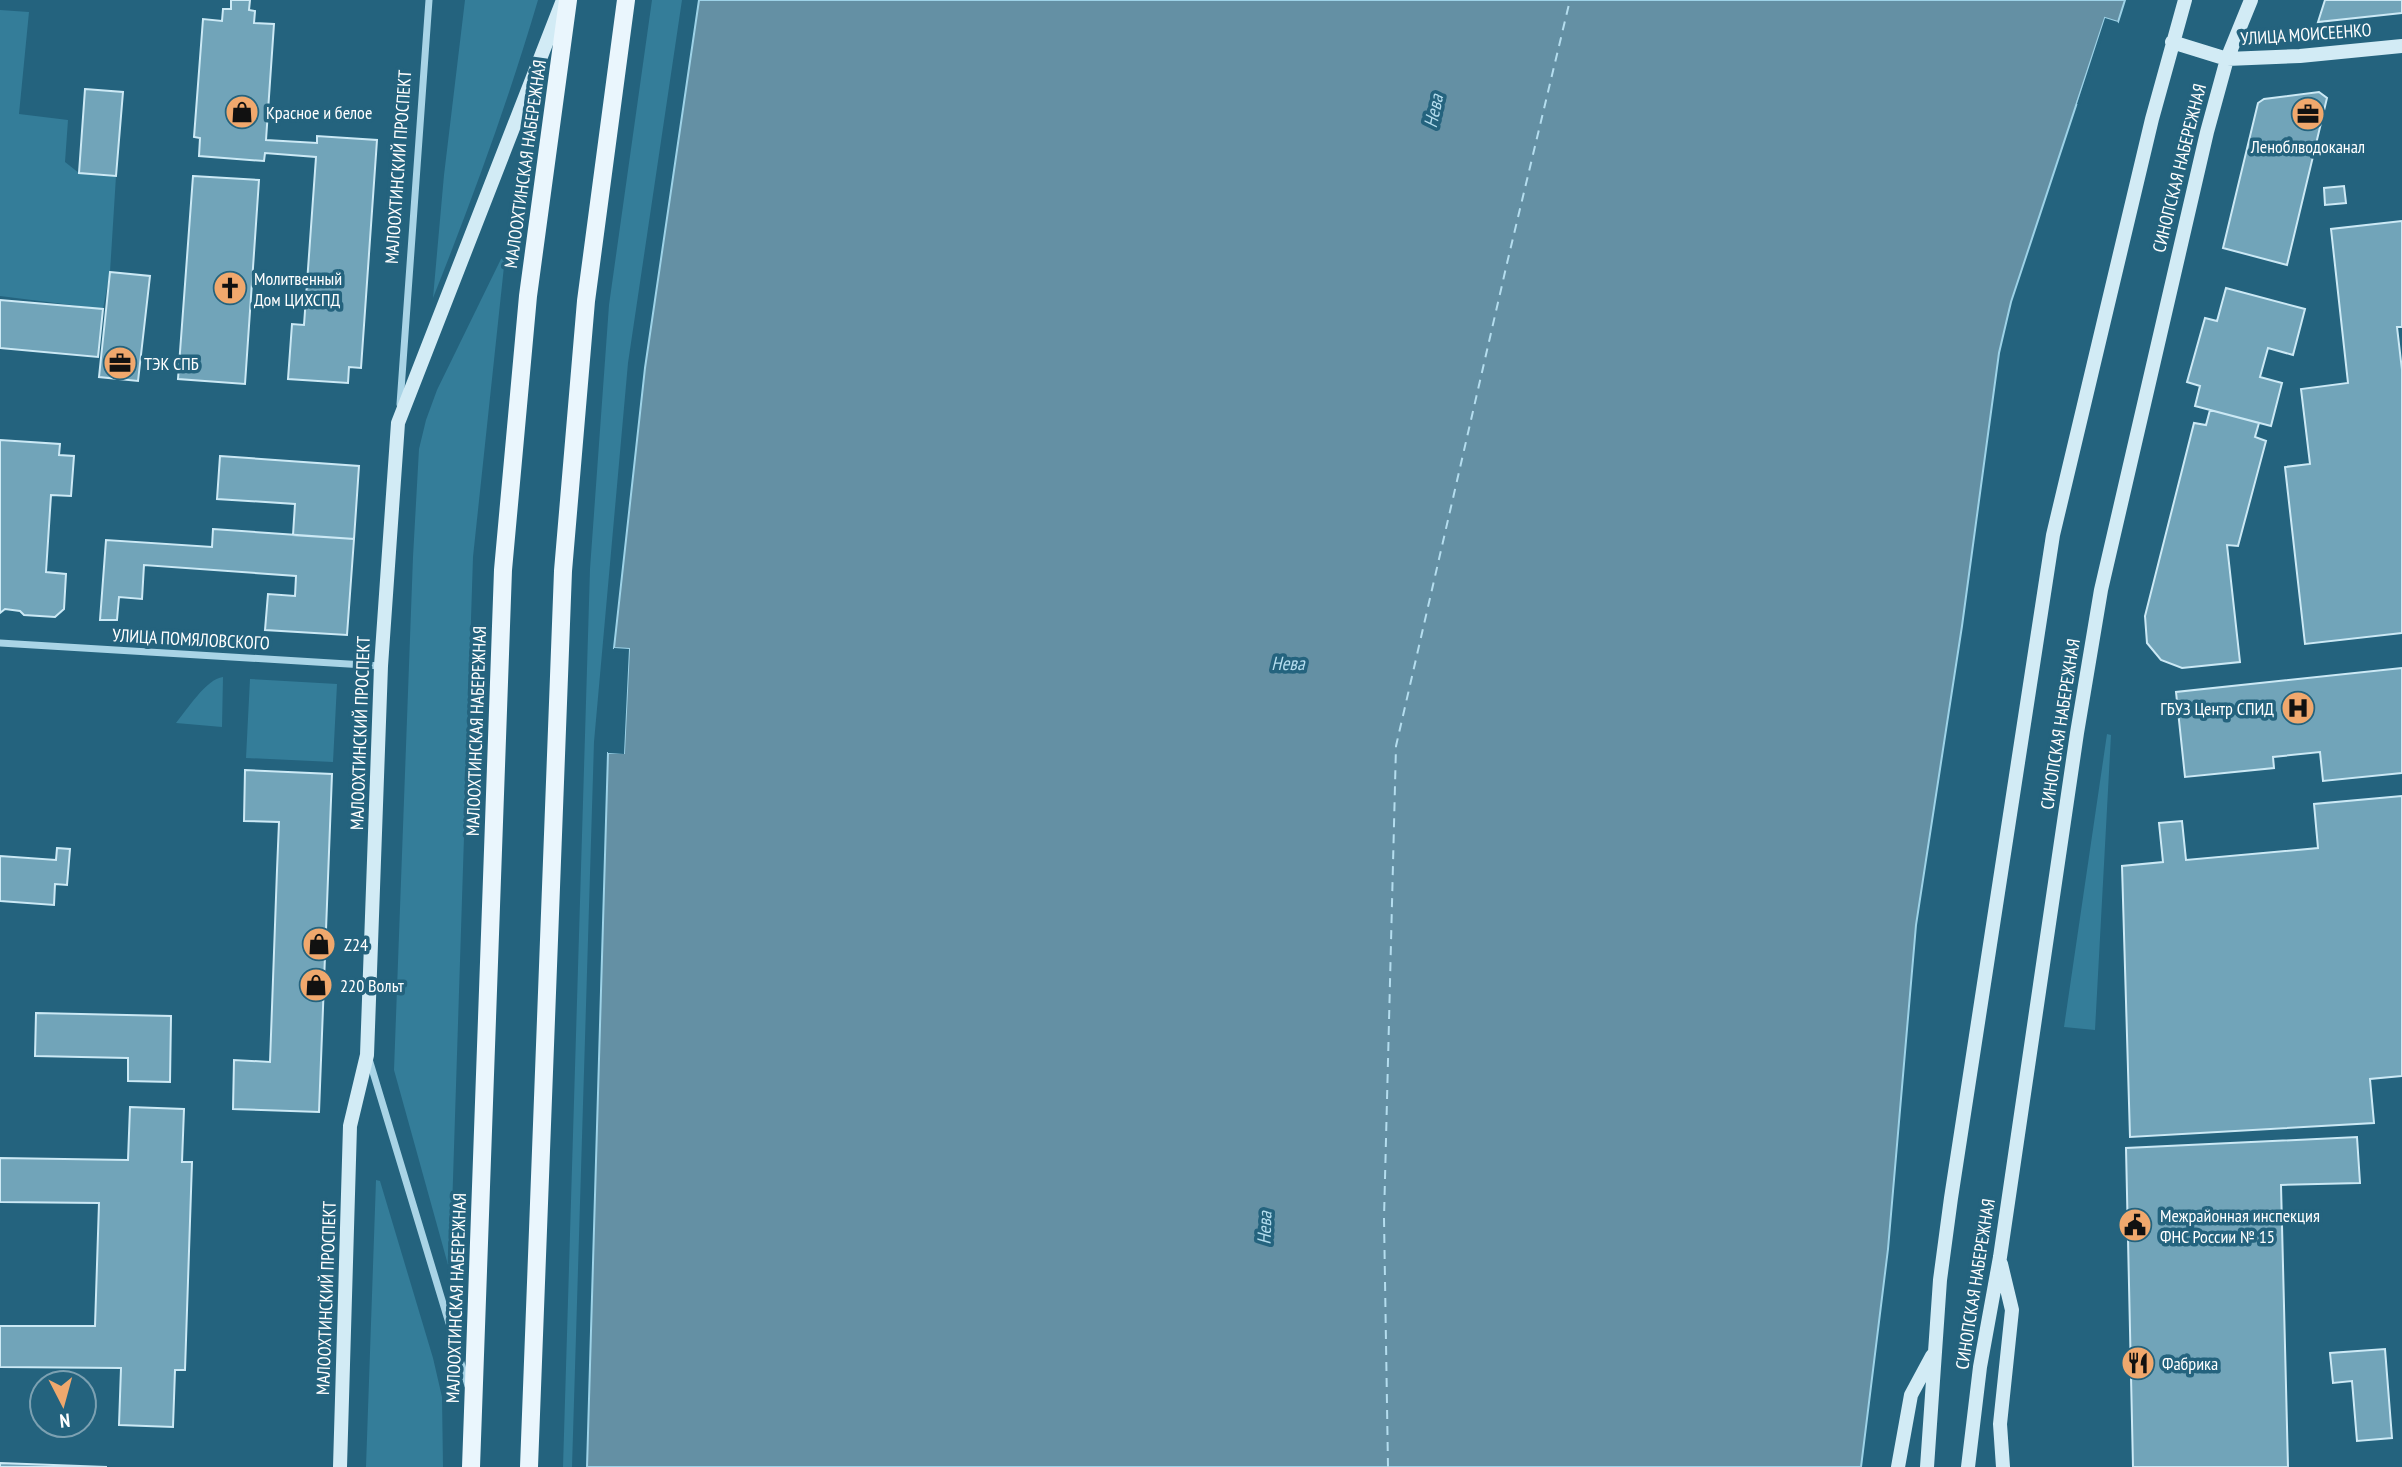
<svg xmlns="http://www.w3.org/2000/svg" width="2402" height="1467" font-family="'PT Sans Narrow',sans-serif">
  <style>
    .green { fill: #347d99 }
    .water { fill: #6490a4; stroke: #9dd2e7; stroke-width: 2 }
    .pier { fill: #24637e }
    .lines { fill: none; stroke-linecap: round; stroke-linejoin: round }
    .ferry { stroke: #b4ddee; stroke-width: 2; stroke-dasharray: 9 7; stroke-linecap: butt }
    .building { fill: #71a4b9; stroke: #cce9f5; stroke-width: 2 }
    .street { stroke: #a9d4e6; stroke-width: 7 }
    .secondary { stroke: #d2ebf5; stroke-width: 14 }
    .primary { stroke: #eaf6fd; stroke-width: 18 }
    .labels { text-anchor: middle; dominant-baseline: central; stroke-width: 7; stroke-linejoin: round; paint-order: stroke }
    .street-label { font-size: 18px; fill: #fff; stroke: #24637e }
    .poi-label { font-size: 18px; fill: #fff; stroke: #24637e; text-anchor: start }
    .water-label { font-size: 19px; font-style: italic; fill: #b4ddee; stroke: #24637e }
  </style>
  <rect width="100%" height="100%" fill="#24637e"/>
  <path class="green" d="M465 0H538C508 102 472 200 433 298L444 175Z
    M652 0H682L628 363 594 742 572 1467H563L590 569 609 305Z
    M0 10 29 12 19 114 68 120 65 162 79 173 116 176 110 272 103 309 0 296Z
    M505 257 473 557 450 1272 394 1070 413 557 419 449 426 420 437 390 501 259Z
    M223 677 222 727 176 723C187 710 206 679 223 677Z
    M250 679 337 684 333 762 246 758Z
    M2107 734 2111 735 2095 1030 2064 1027Z
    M376 1180 380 1181 433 1358 442 1397 443 1467H366Z"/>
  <path class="water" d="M699 0H2125L2118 22 2105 18 2011 302 1999 353 1962 626 1916 925 1888 1249 1861 1467H587L608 753H624L629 649 614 648 645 368Z"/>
  <path class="pier" d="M2105 18 2118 22 2117 25 2107 22 2080 105 2077 104Z
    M614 648 629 649 624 754 608 753V750H620L625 652 614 651Z"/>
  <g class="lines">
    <path class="ferry" d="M1388 1467 1384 1218 1396 746 1508 259 1570 0"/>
  </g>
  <path class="building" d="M231 0H250L249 10 255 11 254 23 274 24 266 140 317 143V136L377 140 361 368 349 367 348 383 288 379 292 324 304 325 316 157 265 153 264 161 199 156 200 138 194 137 203 19 222 21 223 9H231Z
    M2325 0H2402V13L2318 22Z
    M85 89 123 92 116 176 79 173Z
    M2319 92 2327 98 2287 265 2223 248 2258 103 2264 99Z
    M193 176 259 180 245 384 178 379Z
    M2344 186 2346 203 2325 205 2324 188Z
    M2402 221V327H2397L2402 370V633L2305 644 2285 467 2310 464 2301 389 2348 383 2331 229Z
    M110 272 150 276 138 381 99 377Z
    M2226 288 2305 309 2293 355 2268 348 2260 377 2282 383 2271 426 2195 406 2200 386 2187 382 2205 318 2217 321Z
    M0 300 103 309 98 357 0 348Z
    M2210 410 2259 423 2255 437 2266 441 2238 546 2227 545 2240 662 2182 668 2161 660 2147 643 2145 616 2194 423 2206 425Z
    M0 440 60 444 59 455 74 456 71 496 51 495 46 572 66 574 64 609 55 617 24 615 20 611 5 609 0 613Z
    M220 456 359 466 354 539 293 535 295 504 217 499Z
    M213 529 354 539 347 635 265 630 268 594 295 596 296 576 144 565 142 599 119 597 117 620H100L106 540 212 547Z
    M2402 668V773L2323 781 2320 752 2273 757 2274 768 2185 777 2176 692Z
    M245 770 332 774 319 1112 233 1109 234 1060 270 1062 277 870 279 822 244 821Z
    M2402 796V1076L2370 1079 2374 1123 2130 1137 2122 866 2163 862 2159 823 2182 821 2186 860 2318 848 2314 804Z
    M57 848 70 849 67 885 55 884 54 905 0 901V856L56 860Z
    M36 1013 171 1016 170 1082 128 1081V1058L35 1056Z
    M130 1107 184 1109 182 1162H192L185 1370H175L173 1427 119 1425 121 1368 0 1367V1326H95L99 1203 0 1202V1158L128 1160Z
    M2357 1137 2360 1183 2281 1185 2288 1467H2133L2126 1148Z
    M2385 1349 2392 1438 2357 1441 2352 1381 2333 1383 2330 1353Z
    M0 1463 107 1467H0Z"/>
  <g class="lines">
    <path class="street" d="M400 404 429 0
      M0 643 381 666
      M369 1059 468 1386"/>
    <path class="secondary" d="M2172 42 2227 59 2300 56 2402 46
      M2001 1264 2012 1310 2000 1424 2003 1467
      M340 1467 350 1126 367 1055 381 666 398 423 563 0
      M1898 1467 1911 1395 1932 1356
      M1927 1467 1940 1280 1951 1198 2053 535 2152 119 2185 0
      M1968 1467 1980 1367 2000 1257 2077 733 2101 590 2207 132 2227 59 2251 0"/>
    <path class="primary" d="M471 1467 503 570 528 296 568 0
      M529 1467 563 571 586 301 626 0"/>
  </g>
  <defs>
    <symbol id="shop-disc" viewBox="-11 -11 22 22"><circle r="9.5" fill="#f0a86d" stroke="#24637e"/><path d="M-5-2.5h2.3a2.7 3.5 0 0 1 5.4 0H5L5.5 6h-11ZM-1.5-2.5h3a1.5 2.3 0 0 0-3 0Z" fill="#111"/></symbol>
    <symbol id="office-disc" viewBox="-11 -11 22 22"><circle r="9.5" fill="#f0a86d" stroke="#24637e"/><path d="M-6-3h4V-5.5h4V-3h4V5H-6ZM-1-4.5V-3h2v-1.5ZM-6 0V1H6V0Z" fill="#111"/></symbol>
    <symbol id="church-disc" viewBox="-11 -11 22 22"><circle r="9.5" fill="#f0a86d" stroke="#24637e"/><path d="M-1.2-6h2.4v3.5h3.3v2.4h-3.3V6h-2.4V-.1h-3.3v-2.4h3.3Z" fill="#111"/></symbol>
    <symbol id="hospital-disc" viewBox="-11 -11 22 22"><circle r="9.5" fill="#f0a86d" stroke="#24637e"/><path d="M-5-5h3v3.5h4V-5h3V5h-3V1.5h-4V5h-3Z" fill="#111"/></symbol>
    <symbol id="civic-disc" viewBox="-11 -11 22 22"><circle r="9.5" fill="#f0a86d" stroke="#24637e"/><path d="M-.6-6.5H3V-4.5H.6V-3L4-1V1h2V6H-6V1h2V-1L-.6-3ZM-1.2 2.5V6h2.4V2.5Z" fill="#111"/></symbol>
    <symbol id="restaurant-disc" viewBox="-11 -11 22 22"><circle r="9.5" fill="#f0a86d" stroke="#24637e"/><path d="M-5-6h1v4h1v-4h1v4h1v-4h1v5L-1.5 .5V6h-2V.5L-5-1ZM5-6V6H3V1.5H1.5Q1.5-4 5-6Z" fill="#111"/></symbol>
  </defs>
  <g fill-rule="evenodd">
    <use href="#shop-disc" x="223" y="93" width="38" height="38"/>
    <use href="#office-disc" x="2289" y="95" width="38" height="38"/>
    <use href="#church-disc" x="211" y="269" width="38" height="38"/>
    <use href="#office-disc" x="101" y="344" width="38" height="38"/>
    <use href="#hospital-disc" x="2279" y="689" width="38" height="38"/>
    <use href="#shop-disc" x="300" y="925" width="38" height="38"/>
    <use href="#shop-disc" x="297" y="966" width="38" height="38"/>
    <use href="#civic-disc" x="2116" y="1206" width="38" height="38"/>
    <use href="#restaurant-disc" x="2119" y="1344" width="38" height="38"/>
  </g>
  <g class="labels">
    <g class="street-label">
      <text transform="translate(2306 34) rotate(-4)">УЛИЦА МОИСЕЕНКО</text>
      <text transform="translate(525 164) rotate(-82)">МАЛООХТИНСКАЯ НАБЕРЕЖНАЯ</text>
      <text transform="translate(398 167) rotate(-86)">МАЛООХТИНСКИЙ ПРОСПЕКТ</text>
      <text transform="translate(2179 168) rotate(-76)">СИНОПСКАЯ НАБЕРЕЖНАЯ</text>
      <text transform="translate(191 639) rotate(3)">УЛИЦА ПОМЯЛОВСКОГО</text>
      <text transform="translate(2060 724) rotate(-81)">СИНОПСКАЯ НАБЕРЕЖНАЯ</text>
      <text transform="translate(476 731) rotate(-88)">МАЛООХТИНСКАЯ НАБЕРЕЖНАЯ</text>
      <text transform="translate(360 733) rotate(-88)">МАЛООХТИНСКИЙ ПРОСПЕКТ</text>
      <text transform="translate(1975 1284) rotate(-81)">СИНОПСКАЯ НАБЕРЕЖНАЯ</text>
      <text transform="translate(326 1298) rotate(-88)">МАЛООХТИНСКИЙ ПРОСПЕКТ</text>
      <text transform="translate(456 1298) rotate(-88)">МАЛООХТИНСКАЯ НАБЕРЕЖНАЯ</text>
    </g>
    <g class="poi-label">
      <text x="266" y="112">Красное и белое</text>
      <text x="2308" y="146" text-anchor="middle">Леноблводоканал</text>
      <text x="254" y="278">Молитвенный<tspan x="254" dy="21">Дом ЦИХСПД</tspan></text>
      <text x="144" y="363">ТЭК СПБ</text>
      <text x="2274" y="708" text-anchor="end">ГБУЗ Центр СПИД</text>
      <text x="344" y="944">Z24</text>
      <text x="340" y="985">220 Вольт</text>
      <text x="2160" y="1215">Межрайонная инспекция<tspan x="2160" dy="21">ФНС России № 15</tspan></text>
      <text x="2162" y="1363">Фабрика</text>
    </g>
    <g class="water-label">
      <text transform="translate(1433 111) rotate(-78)">Нева</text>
      <text x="1288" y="663">Нева</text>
      <text transform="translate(1264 1228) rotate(-88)">Нева</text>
    </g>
  </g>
  <g transform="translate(63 1404) rotate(174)"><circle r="33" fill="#24637e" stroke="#7ca1b2" stroke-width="2"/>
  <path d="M0-5L12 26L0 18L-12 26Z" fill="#f0a86d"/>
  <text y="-10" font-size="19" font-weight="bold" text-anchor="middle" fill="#ffffff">N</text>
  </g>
</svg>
